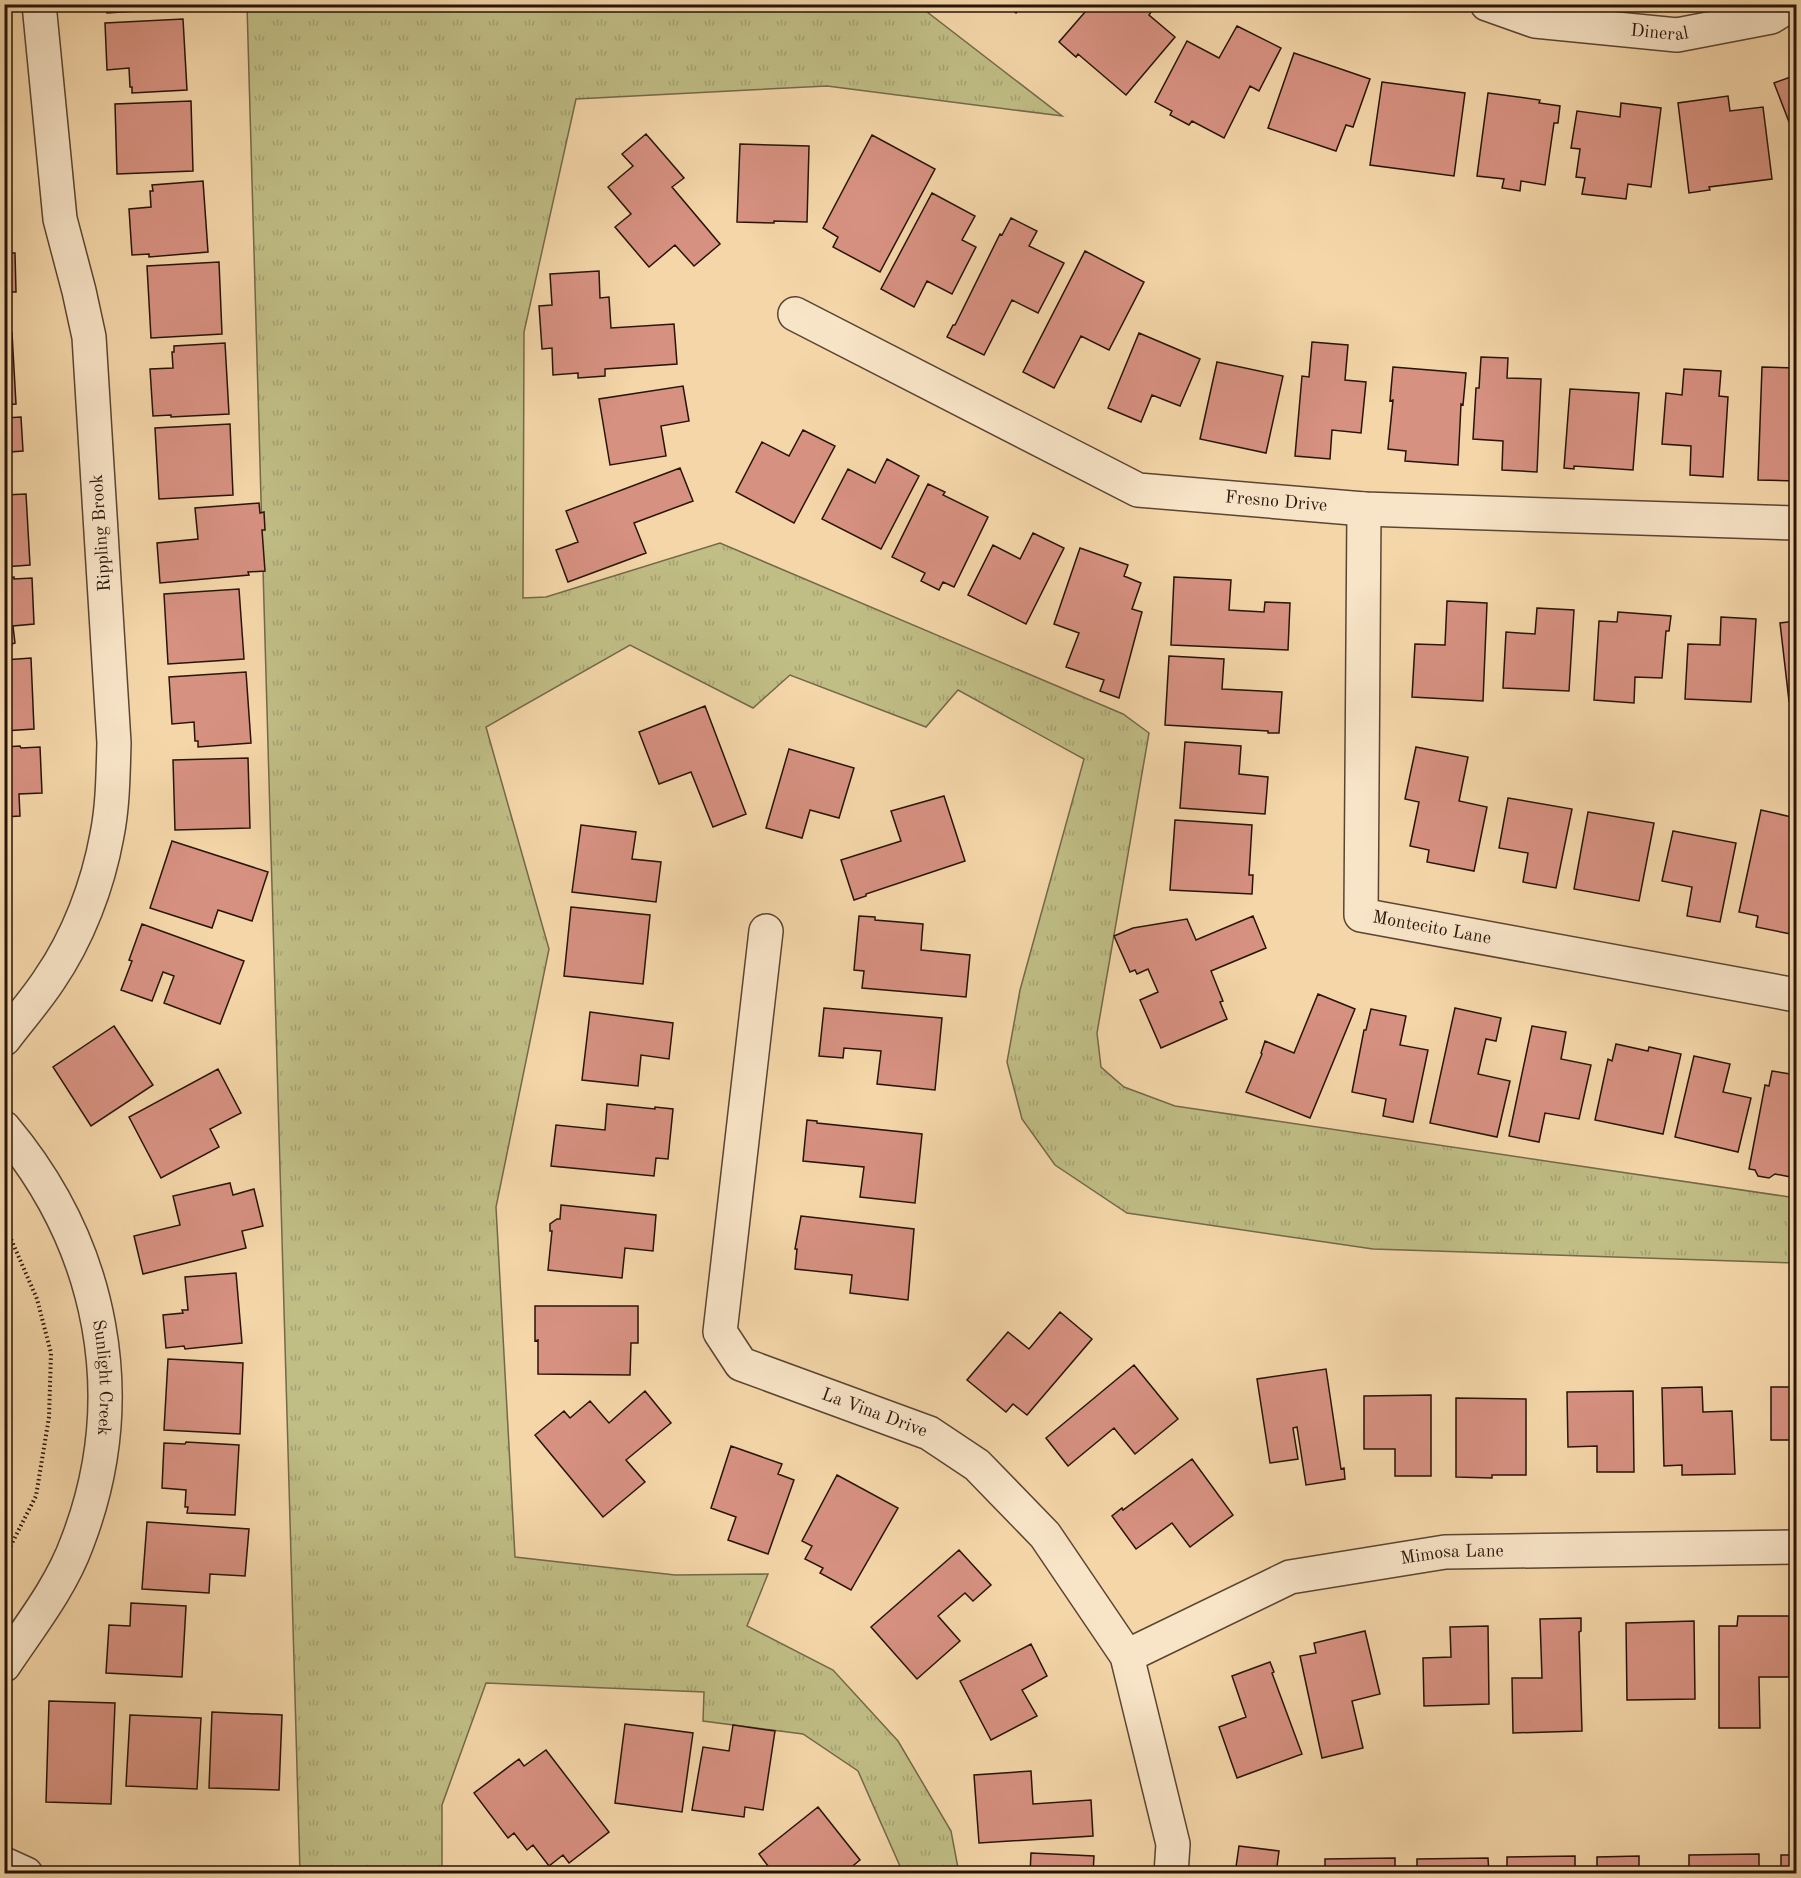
<svg xmlns="http://www.w3.org/2000/svg" width="1801" height="1878" font-family="'Old Standard TT',serif">
  <style>
    .grass { fill: url(#grass-tufts); stroke: #746948; stroke-width: 1.5 }
    .building { fill: #d79181; stroke: #27150a; stroke-width: 1.5 }
    .lines { fill: none; stroke-linecap: round; stroke-linejoin: round }
    .minor-casing { stroke: #5a4532; stroke-width: 36 }
    .path { stroke: #27150a; stroke-width: 4; stroke-dasharray: 1.5 3; stroke-linecap: butt }
    .minor { stroke: #f8e4c7; stroke-width: 33 }
    .labels { text-anchor: middle; dominant-baseline: central; stroke-width: 5; stroke-linejoin: round; paint-order: stroke }
    .street-label { font-size: 18px; fill: #27150a; stroke: #f8e4c7 }
  </style>
  <defs>
    <pattern id="grass-tufts" width="24" height="20" patternUnits="userSpaceOnUse" patternTransform="scale(1.5)"><rect width="24" height="20" fill="#c0bd85"/><path d="M3 7l-1-3M5 7V3M7 7l1-3M15 17l-1-3M17 17v-4M19 17l1-3" fill="none" stroke="#a5a272"/></pattern>
  </defs>
  <rect width="100%" height="100%" fill="#f4d6a9"/>
  <filter id="stains"><feTurbulence type="fractalNoise" baseFrequency=".00333" numOctaves="4"/><feColorMatrix values="0 0 0 0 .2 0 0 0 0 .09 0 0 0 0 .02 0 0 0 .5 -.17"/></filter>
  <radialGradient id="worn" r=".72"><stop offset=".6" stop-color="#630" stop-opacity="0"/><stop offset="1" stop-color="#630" stop-opacity=".3"/></radialGradient>
  <path class="grass" d="M247 5H918L1062 116 827 86 576 99 524 332 523 598 546 597 720 543 1123 714 1149 733 1097 1033 1101 1067 1124 1087 1175 1106 1796 1198V1263L1373 1249 1127 1213 1055 1165 1022 1119 1007 1062 1020 990 1084 759 958 690 926 727 790 675 753 708 630 645 486 727 549 949 496 1207 515 1557 675 1575 768 1574 747 1626 833 1670 898 1741 951 1831 959 1873H903L858 1771 803 1734 703 1721 704 1692 486 1683 442 1805V1873H300Z"/>
  <path class="building" d="M106 4H181V8L107 13Z
    M1006 4H1024L1016 13Z
    M1092 4H1156L1149 15 1175 37 1126 95 1078 54 1076 57 1059 42Z
    M183 19 187 90 132 93V87H130L129 68 107 70 105 23Z
    M1237 26 1281 48 1259 91 1250 86 1224 138 1192 121 1189 125 1170 115 1172 111 1155 102 1187 41 1219 58Z
    M1294 53 1370 79 1353 127 1346 125 1336 151 1268 128Z
    M1796 75V125L1791 127 1774 83Z
    M1382 82 1465 93 1454 176 1370 165Z
    M1488 93 1540 100 1539 103 1560 106 1558 123H1554L1545 185 1521 181 1520 191 1502 188 1504 179 1477 176Z
    M1728 96 1730 111 1763 107 1772 179 1709 187 1710 190 1689 193 1678 103Z
    M191 101 193 171 117 174 115 104Z
    M1621 103 1661 108 1651 187 1628 184 1626 199 1582 194 1585 178 1576 177 1580 149 1571 148 1577 111 1620 117Z
    M646 134 684 178 672 187 720 244 694 266 675 245 649 267 615 227 631 214 608 187 633 166 622 154Z
    M872 135 935 169 880 272 833 247 838 237 823 228Z
    M740 144 809 146 807 222 774 221V223L737 222Z
    M203 181 208 252 149 257V254L132 255 129 209 151 207 150 191H153L152 185Z
    M932 193 975 216 962 240 976 247 952 294 927 281 914 307 881 289Z
    M1011 218 1037 231 1029 246 1064 263 1038 313 1012 300 984 355 947 337 953 325H955L1000 234 1002 235Z
    M1085 251 1144 282 1109 350 1081 336 1054 388 1023 372Z
    M4 253H15L16 292H4Z
    M219 262 222 334 151 338 147 266Z
    M599 271 600 298 609 297 611 328 674 324 677 364 605 369V376L578 378V373L553 375 552 348 542 349 539 306 552 305 550 274Z
    M4 333H12L16 404 4 405Z
    M1139 333 1200 359 1180 406 1152 395 1141 422 1108 408Z
    M1312 342 1348 345 1345 380 1366 382 1361 433 1332 430 1330 459 1295 456 1302 376 1309 377Z
    M225 343 229 414 171 417V415L153 416 150 369 173 368 172 352H174V346Z
    M1481 357 1508 358 1507 378 1541 379 1537 472 1502 470 1503 441 1473 439 1476 388H1479Z
    M1217 362 1283 376 1266 453 1200 439Z
    M1393 367 1466 373 1463 405 1461 404 1458 465 1405 461 1406 451 1388 449 1393 400 1390 401Z
    M1762 367 1796 368V481L1758 480Z
    M1684 369 1721 371 1719 396 1728 397 1723 477 1690 475 1691 446 1662 444 1666 393 1682 395Z
    M683 386 689 421 661 426 666 456 610 465 599 399Z
    M1570 389 1639 393 1633 470 1574 466V469L1564 468Z
    M4 414 5 418 21 417 23 451 10 452V461L4 462Z
    M230 424 233 495 159 499 155 428Z
    M803 430 835 446 794 523 736 492 762 442 789 456Z
    M887 459 919 476 881 549 822 519 848 469 875 483Z
    M680 468 693 501 634 523 646 553 568 582 556 550 578 542 566 511Z
    M928 484 945 492 943 495 988 517 954 587 943 582 939 590 921 581 925 573 892 557Z
    M26 494 30 565 4 567V495Z
    M259 503 260 513 264 512 265 530H262L265 571 248 572 249 575 160 583 157 543 198 539 195 508Z
    M1033 533 1064 548 1026 624 968 595 993 545 1020 559Z
    M1080 548 1128 565 1124 576 1141 583 1132 609 1142 612 1119 698 1100 691 1104 680 1066 667 1079 633 1054 624Z
    M14 577V579L32 578 34 624 13 626 15 643 12 644 11 648H4V578Z
    M1174 577 1231 580 1229 610 1264 612 1265 602 1290 603 1288 650 1171 645Z
    M239 589 244 659 168 664 164 594Z
    M1447 601 1487 603 1483 701 1412 697 1415 644 1445 645Z
    M1537 608 1574 610 1569 691 1503 688 1506 632 1535 634Z
    M1618 612 1671 616 1669 631H1666L1662 678 1635 677 1634 703 1594 700 1599 621 1617 622Z
    M1721 617 1756 619 1751 702 1685 699 1688 644 1720 645Z
    M1796 621V701H1789L1780 623Z
    M1169 656 1224 659 1222 689 1282 692 1279 733H1268V731L1165 725Z
    M31 658 34 729 4 731V660Z
    M246 672 251 743 198 747V741H195L194 722 172 724 169 677Z
    M705 706 746 814 713 827 691 772 659 784 639 732Z
    M1185 742 1241 746 1239 774 1268 777 1265 814 1180 808Z
    M20 746 21 748 40 747 42 793 19 794 20 816 4 817V747Z
    M1416 747 1468 757 1459 801 1487 807 1474 871 1427 862 1429 850 1410 846 1419 802 1405 799Z
    M789 749 854 768 839 818 810 810 802 838 766 828Z
    M248 758 250 828 175 830 173 760Z
    M944 796 965 861 866 894V896L854 900 841 860 901 841 891 811Z
    M1508 798 1572 809 1556 888 1523 882 1528 853 1499 848Z
    M1761 810 1796 818V844L1791 868 1796 869V935L1756 927 1758 916 1739 912Z
    M1588 812 1654 823 1639 901 1574 889Z
    M1175 820 1252 825 1249 875H1253L1252 894 1170 890Z
    M581 825 636 832 632 859 661 862 656 902 572 892Z
    M1673 831 1736 843 1720 922 1687 916 1692 887 1662 881Z
    M172 841 268 872 252 921 218 910 212 928 150 908Z
    M571 907 650 915 643 984 564 976Z
    M859 916 875 917V920L923 924 921 950 970 955 966 997 862 988 864 971 854 970Z
    M1253 916 1266 948 1211 971 1223 1001 1220 1002 1227 1019 1161 1048 1140 1000 1158 992 1148 969 1137 974 1135 970 1130 972 1114 936 1133 928 1187 919 1196 940Z
    M142 924 244 961 220 1024 164 1003 174 976 163 972 152 1001 121 990 132 961 129 960Z
    M1318 994 1355 1009 1310 1118 1246 1092 1262 1054 1261 1053 1265 1041 1294 1053Z
    M824 1008 942 1018 935 1090 877 1084 881 1051 844 1048 843 1058 819 1056Z
    M1455 1008 1501 1018 1496 1041 1486 1039 1478 1074 1510 1081 1497 1137 1430 1123Z
    M1371 1009 1406 1016 1400 1045 1428 1050 1413 1122 1383 1116 1386 1099 1352 1092 1364 1030H1366Z
    M590 1012 673 1023 669 1059 641 1055 638 1086 582 1080Z
    M114 1026 153 1085 91 1126 53 1067Z
    M1532 1026 1566 1032 1561 1059 1591 1065 1579 1119 1545 1113 1539 1142 1509 1136Z
    M1616 1044 1648 1051 1649 1047 1681 1054 1663 1134 1595 1120 1608 1059 1612 1061Z
    M1694 1056 1730 1064 1723 1092 1751 1098 1738 1152 1675 1137Z
    M218 1069 241 1113 210 1129 219 1147 161 1178 129 1117Z
    M1772 1071 1796 1075V1178L1775 1174 1769 1178 1758 1176 1755 1170 1749 1169 1765 1085 1769 1086Z
    M607 1104 655 1109V1107L673 1109 668 1159 656 1158 654 1176 551 1166 556 1125 605 1130Z
    M807 1120 817 1121V1123L922 1134 915 1203 860 1197 864 1167 803 1161Z
    M230 1183 233 1195 254 1189 263 1226 242 1231 246 1248 143 1274 134 1236 180 1225 173 1196Z
    M561 1205 656 1215 653 1251 625 1248 622 1278 548 1270 552 1231H550V1224L557 1219H560Z
    M801 1216 914 1229 908 1300 850 1293 852 1275 795 1269 797 1249H795Z
    M236 1273 242 1343 185 1349 184 1346 166 1348 163 1315 183 1313 182 1310H188L185 1277Z
    M535 1306H638V1343H631L630 1375 538 1374V1340L535 1341Z
    M1060 1312 1092 1339 1027 1415 1013 1404 1006 1412 967 1380 1008 1332 1029 1349Z
    M168 1359 243 1363 240 1434 164 1430Z
    M1134 1365 1178 1419 1135 1454 1114 1428 1068 1466 1046 1438Z
    M1326 1369 1341 1469 1344 1468 1345 1479 1306 1485 1297 1427 1293 1428 1298 1459 1270 1463 1257 1379Z
    M1702 1387 1703 1412 1732 1411 1735 1474 1682 1475V1465L1664 1466 1662 1388Z
    M1771 1387H1796V1440H1771Z
    M645 1391 671 1423 626 1460 645 1482 603 1517 535 1435 564 1411 570 1418 590 1401 609 1423Z
    M1633 1391 1634 1472H1597V1446L1568 1447 1567 1392Z
    M1431 1395V1476H1395V1449H1364V1396Z
    M1456 1398 1526 1399V1475H1492V1478L1456 1477Z
    M186 1442 239 1445 235 1515 187 1513 188 1507H185L186 1490 162 1488 164 1443 185 1444Z
    M731 1446 782 1464 778 1474 794 1480 768 1554 728 1540 736 1517 711 1508Z
    M1192 1459 1233 1515 1190 1547 1172 1523 1136 1549 1112 1516 1122 1508 1123 1510Z
    M837 1475 898 1508 851 1590 820 1573 823 1568 805 1559 812 1546 802 1541Z
    M147 1522 249 1529 245 1576 210 1574 209 1593 142 1589Z
    M959 1550 991 1585 973 1601 965 1593 938 1616 960 1641 917 1679 871 1627Z
    M131 1603 186 1606 182 1677 106 1673 109 1625 130 1626Z
    M1738 1616H1789V1677H1759L1760 1728H1719V1626H1737Z
    M1581 1618V1631L1579 1632 1582 1731 1513 1733 1512 1678H1542L1540 1619Z
    M1694 1621 1695 1699 1627 1700 1626 1623Z
    M1488 1626 1489 1704 1424 1706 1423 1658 1451 1657 1450 1627Z
    M1365 1631 1380 1694 1352 1701 1363 1748 1322 1758 1300 1656 1316 1653 1314 1643Z
    M1031 1644 1047 1676 1022 1690 1037 1716 991 1740 960 1681Z
    M1270 1662 1274 1672 1272 1673 1302 1754 1237 1778 1219 1727 1246 1717 1232 1676Z
    M49 1701 115 1703 111 1804 46 1802Z
    M212 1712 282 1715 279 1790 209 1788Z
    M130 1715 201 1718 197 1789 126 1786Z
    M625 1724 693 1733 682 1812 615 1803Z
    M733 1725 775 1731 763 1810 745 1807 744 1817 692 1810 703 1747 729 1751Z
    M546 1750 609 1832 569 1863 563 1855 549 1866 533 1845 527 1850 514 1833 508 1838 474 1793 519 1759 524 1766Z
    M1031 1771 1033 1804 1091 1800 1093 1836 979 1843 974 1775Z
    M818 1807 860 1860 843 1874H774L759 1854Z
    M1239 1846 1279 1851 1276 1874H1235Z
    M1031 1853 1094 1856 1093 1874H1030Z
    M1759 1854V1874H1689V1855Z
    M1781 1855H1796V1874H1781Z
    M1575 1856V1874H1507V1857Z
    M1639 1856V1874H1597V1857Z
    M1395 1858V1874H1325V1859Z
    M1488 1858 1489 1874H1417V1859Z"/>
  <g class="lines">
    <defs>
      <g id="minor">
        <path id="s1" d="M1487 4 1535 21 1677 35 1771 17 1792 4"/>
        <path id="s2" d="M795 314 1138 490 1364 509 1796 523"/>
        <path id="s3" d="M1364 509 1361 915 1796 995"/>
        <path id="s4" d="M766 931 720 1332 741 1364 929 1433 977 1465 1045 1535 1127 1656 1173 1844 1171 1874"/>
        <path d="M4 1039C19 1019 36 1000 49 980 78 938 98 885 107 835 113 805 113 774 114 743L89 337 79 291 60 219 39 4"/>
        <path id="s5" d="M4 1128C103 1246 133 1398 77 1543 61 1587 30 1626 4 1665"/>
        <path id="s6" d="M1127 1656 1290 1577 1445 1552 1796 1547"/>
        <path d="M4 1864 26 1874"/>
      </g>
    </defs>
    <use href="#minor" class="minor-casing"/>
    <path class="path" d="M4 1223 37 1299 51 1353 49 1417 36 1496 4 1559"/>
    <use href="#minor" class="minor"/>
  </g>
  <g class="labels">
    <g class="street-label">
      <text stroke="none"><textPath href="#s1" startOffset="176">Dineral</textPath></text>
      <text stroke="none"><textPath href="#s2" startOffset="524">Fresno Drive</textPath></text>
      <text transform="translate(101 533) rotate(-94)">Rippling Brook</text>
      <text stroke="none"><textPath href="#s3" startOffset="478">Montecito Lane</textPath></text>
      <text stroke="none"><textPath href="#s5" startOffset="274">Sunlight Creek</textPath></text>
      <text stroke="none"><textPath href="#s4" startOffset="584">La Vina Drive</textPath></text>
      <text stroke="none"><textPath href="#s6" startOffset="345">Mimosa Lane</textPath></text>
    </g>
  </g>
  <rect width="1801" height="1878" fill="none" stroke="#f4d6a9" stroke-width="24"/>
  <rect x="6" y="6" width="1789" height="1866" fill="none" stroke="#27150a" stroke-width="3"/>
  <rect x="12" y="12" width="1777" height="1854" fill="none" stroke="#27150a" stroke-width="1.5"/>
  <rect width="100%" height="100%" filter="url(#stains)"/>
  <rect width="100%" height="100%" fill="url(#worn)"/>
</svg>
